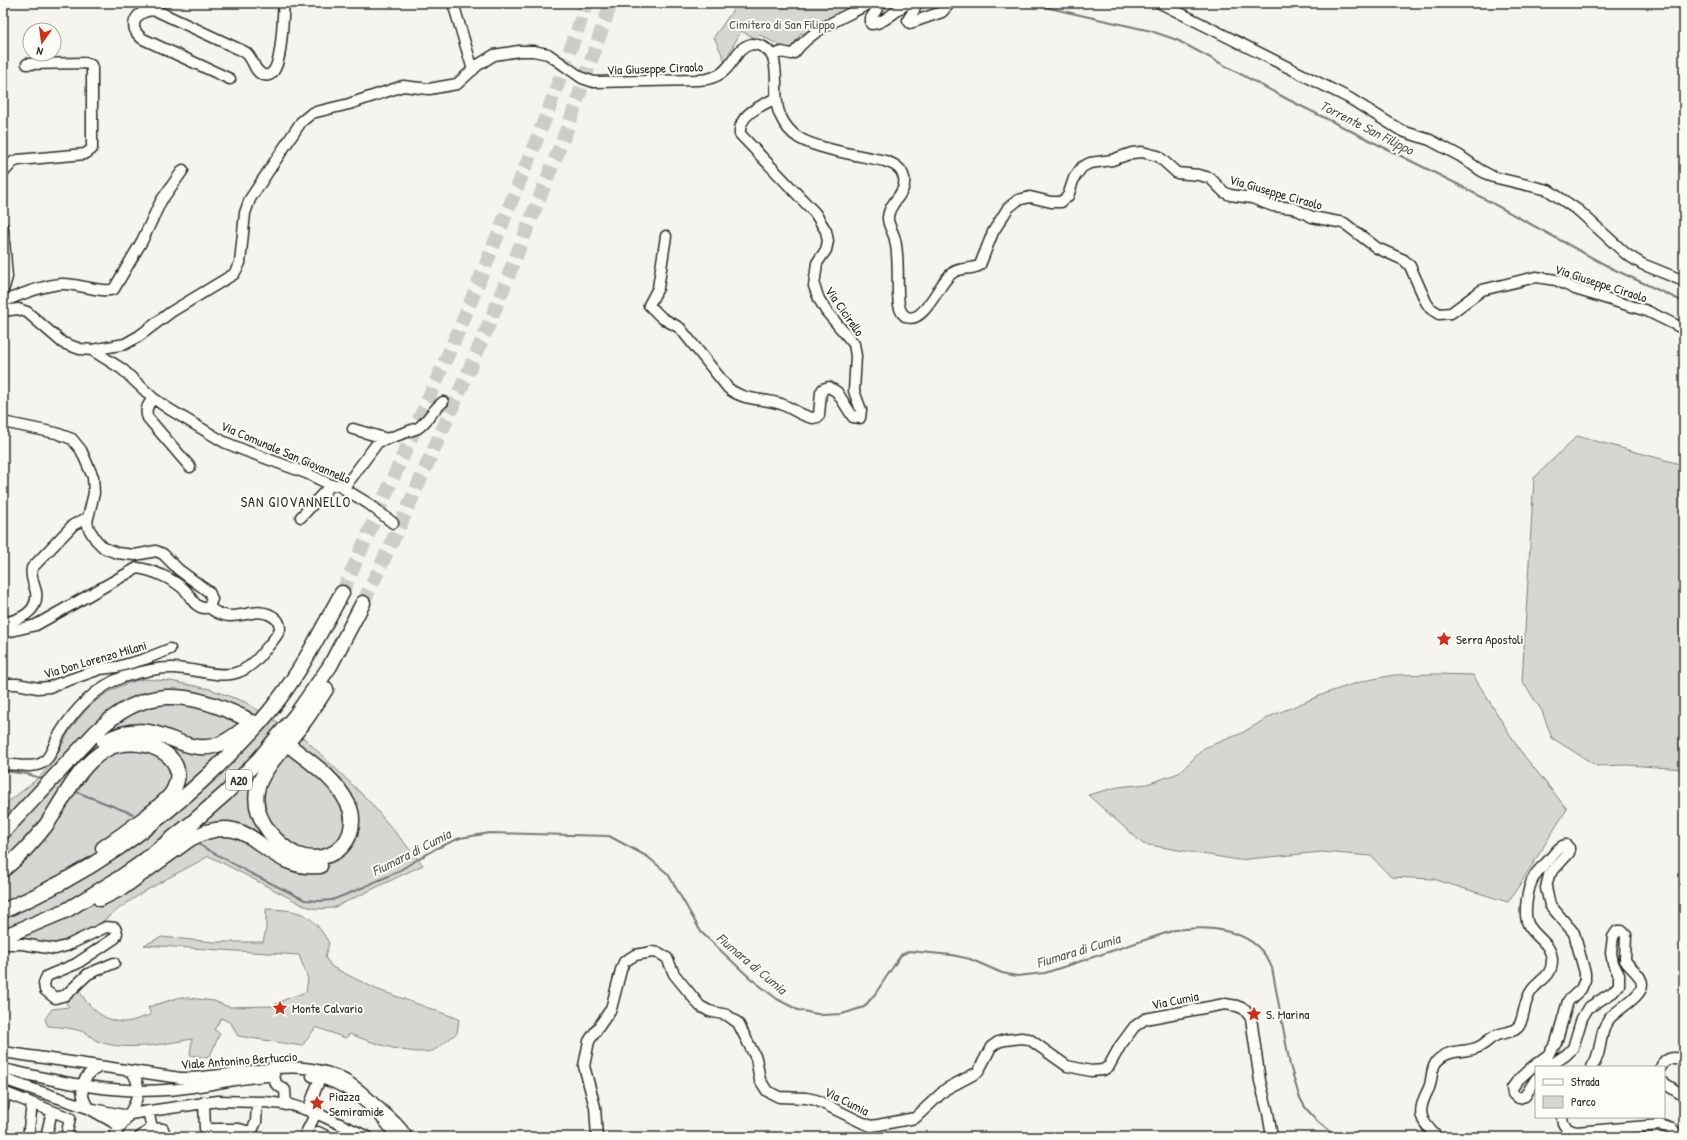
<svg xmlns="http://www.w3.org/2000/svg" width="1687" height="1140" font-family="'Patrick Hand',sans-serif">
  <style>
    .green { fill: #d7d6d2; stroke: #81807e }
    .lines { fill: none; stroke-linecap: round; stroke-linejoin: round }
    .stream { stroke: #797877; stroke-width: 2 }
    .highway-tunnel { stroke: #cdccc8; stroke-width: 14; stroke-dasharray: 14 7; stroke-linecap: butt }
    .minor-casing { stroke: #2b2b2b; stroke-width: 13 }
    .highway-casing { stroke: #2b2b2b; stroke-width: 17 }
    .minor { stroke: #fdfcf7; stroke-width: 10 }
    .highway { stroke: #fdfcf7; stroke-width: 14 }
    .labels { text-anchor: middle; dominant-baseline: central; stroke-width: 4; stroke-linejoin: round; paint-order: stroke }
    .shield { fill: #fdfcf7; stroke: #6a6a68; stroke-width: 1 }
    .shield-label { font-size: 12px; font-weight: bold; fill: #2b2b2b }
    .park-label { font-size: 13px; fill: #565655; stroke: #fdfcf7 }
    .street-label { font-size: 13px; fill: #2b2b2b; stroke: #fdfcf7 }
    .poi-label { font-size: 13px; fill: #2b2b2b; stroke: #fdfcf7; text-anchor: start }
    .water-label { font-size: 14px; font-style: italic; fill: #585857; stroke: #fdfcf7 }
    .neighbourhood-label { font-size: 14px; letter-spacing: 1px; fill: #2b2b2b; stroke: #fdfcf7 }
  </style>
  <rect width="100%" height="100%" fill="#f5f4ef"/>
  <filter id="ink" filterUnits="userSpaceOnUse"><feTurbulence type="fractalNoise" baseFrequency=".025" numOctaves="2"/><feDisplacementMap in="SourceGraphic" scale="8" xChannelSelector="R" yChannelSelector="G"/><feConvolveMatrix kernelMatrix="1 2 1 2 8 2 1 2 1" color-interpolation-filters="sRGB"/></filter>
  <g filter="url(#ink)">
    <path class="green" d="M731 3H854L829 21 828 19 805 35 801 33 790 51 760 35 755 38 741 31 725 61 714 37 733 10Z
      M1577 436 1684 465V769L1627 765 1597 766 1552 738 1542 711 1522 681 1534 478Z
      M1435 674 1473 675 1521 752 1567 809C1547 840 1529 872 1508 902L1433 879 1391 877 1371 856 1322 852 1238 860 1143 844 1088 795 1118 787 1147 784 1179 773 1204 748 1240 734 1271 716 1329 692 1363 681 1394 675Z
      M144 679 170 681 210 689 245 702 305 739 368 800 423 865 333 908 317 909 305 906 209 856C182 871 153 885 127 903 104 918 83 942 54 946 40 948 16 935 3 928V806C19 793 39 780 51 764 58 754 63 742 69 732 87 704 111 685 144 679Z
      M266 909C300 910 311 912 329 943L325 957 332 967 376 989 459 1019 457 1033C451 1037 438 1049 432 1051 410 1056 370 1042 350 1034L345 1038 316 1027 302 1046 238 1036 231 1023 221 1018 214 1030 220 1033 209 1058 190 1055 192 1039C164 1044 125 1052 97 1041 93 1039 89 1034 84 1032 73 1028 60 1027 48 1026L45 1019 52 1009 69 1007 64 1000 78 989C88 1006 102 1021 123 1022 132 1022 142 1017 151 1015L148 1007 181 997 214 1001 229 1007 272 1006 286 999 306 992 308 979 299 955 144 945 162 937 214 942H263L266 929Z"/>
    <g class="lines">
      <path class="stream" d="M1027 3 1151 31 1177 40 1287 99 1459 185 1611 268 1684 302
        M3 15 5 3
        M3 771 27 774 43 779
        M74 791 133 814
        M196 843 250 873 305 900 320 901 332 900 355 891 395 873 437 848 460 838 490 833 609 836 648 857 668 874 701 932 750 978 777 999 798 1010 822 1015 842 1014 864 1007 875 994 901 955 909 951 952 955 970 959 1002 973 1017 976 1045 973 1175 930C1211 925 1257 929 1272 968L1290 1065 1299 1096 1305 1107 1317 1121 1336 1137"/>
      <path class="highway-tunnel" d="M342 593 462 323 547 114 587 3
        M363 603 401 523 485 334 569 124 611 3
        M247 719 287 744"/>
      <defs>
        <path id="minor" d="M453 3 473 70
          M881 3 871 18V24C884 24 897 9 908 3
          M913 3 915 6C915 12 910 15 908 20L910 23 942 12 950 3
          M1160 3 1349 98 1402 131 1430 140 1460 156 1480 170 1493 177 1548 190 1579 211 1626 254 1642 264 1684 281
          M773 55 782 52 791 54 794 53C813 28 843 18 870 3
          M230 79 143 39C125 27 137 7 157 11L245 52C254 58 253 72 264 75 284 81 282 15 284 3
          M3 173 13 162 18 160 85 154 92 149V68L91 65 85 63 27 64
          M3 228 7 277 3 291
          M666 236 658 288 649 305 662 318 680 328 728 388C743 401 763 398 781 404 792 408 801 416 813 418L818 417 819 415 821 392 823 389 829 387 837 392 853 417 860 418 861 410 854 391 856 356 854 344 826 311 819 299 814 286 817 263 826 250 828 241 826 231 815 213 740 134C738 114 761 106 776 98
          M3 302C21 294 43 285 62 284 76 283 104 294 114 289L142 241 161 201 183 170
          M3 311 18 309 27 312 63 343 80 349 92 350 125 344 139 336 171 312 234 274 240 263 245 213 250 199 301 122 312 113 349 104 403 86 429 89 457 84 478 65 494 55 519 51H533L548 54 582 78 594 82 698 80C737 78 729 49 752 44 789 47 769 92 780 115 784 124 791 133 799 138 817 149 862 156 885 161 894 164 902 168 904 178 907 194 889 202 888 217 887 224 894 233 895 240 900 261 896 284 899 305 900 310 902 315 907 317 924 324 939 283 951 274 960 266 971 271 980 265L993 232 1008 208 1018 200 1030 197 1051 202H1061L1068 196 1074 178 1082 167 1090 163 1112 160 1132 153 1142 152 1158 156 1177 173 1199 175 1210 178 1224 192 1230 195 1252 198 1273 206 1293 208 1312 217 1344 223 1377 248 1404 260 1410 266 1426 302 1430 308 1439 314 1451 313 1482 290 1536 277 1556 280 1575 289 1647 311 1684 329
          M92 350 122 369 153 398 169 409 224 442 246 451 306 473 331 485H338L369 504 393 523
          M153 398C149 404 144 409 148 418L190 467
          M3 422 56 433 72 439 81 450 93 477 94 493 87 522 89 529 96 540 104 548 117 553 135 555 156 551 163 554 179 570 209 592 212 599 209 607
          M353 429 384 438
          M344 488 378 442 418 428C428 421 433 409 443 402
          M301 517 331 485
          M3 623C19 620 39 612 36 592 34 584 30 576 32 568L73 525 87 518
          M3 633 36 625 137 568C153 570 173 579 185 590 190 595 192 602 197 605 201 608 204 609 209 607
          M3 684H17L38 688 49 687 100 669 117 667 145 659 170 649
          M3 764C14 764 32 769 42 763 51 758 54 744 59 735 74 710 96 687 123 677 139 672 157 667 174 668 212 670 236 689 264 651 270 644 277 637 280 629 280 624 279 621 275 618 261 606 245 617 229 616 221 615 214 612 209 607
          M3 944H22L55 949 66 946 106 927 115 928 117 933 115 938 76 964 47 976 44 983 45 990 55 998 66 995 88 974 114 963
          M3 1052 180 1078C234 1079 296 1052 347 1081 357 1087 367 1096 375 1104 386 1114 400 1124 407 1137
          M99 1067C80 1077 78 1090 88 1108L120 1126
          M1548 1067 1566 1055 1573 1048 1582 1018 1588 1008 1613 992 1619 985V975L1613 963 1611 953 1613 937 1617 931H1622L1626 935 1625 960C1629 968 1642 974 1642 985 1642 996 1618 1009 1610 1018 1598 1032 1603 1052 1592 1067
          M1661 1067C1666 1057 1675 1056 1684 1061
          M3 1069C57 1081 110 1094 166 1090 200 1088 234 1078 268 1076
          M274 1075 276 1084 285 1090 286 1105
          M312 1076C345 1082 378 1108 396 1137
          M3 1079 88 1108 123 1115 218 1101 265 1102 291 1105 316 1113 368 1137
          M1664 1083 1684 1096
          M3 1092 70 1118 66 1137
          M204 1102 205 1129H239L251 1132
          M3 1106 5 1093
          M308 1110 318 1083
          M1562 1117C1562 1126 1567 1130 1576 1132L1660 1125 1672 1129 1681 1137
          M152 1128 163 1129 164 1132 161 1134 164 1137
          M318 1132 328 1137
          M28 1137 32 1104
          M46 1137 52 1111
          M113 1137C126 1118 149 1095 132 1072
          M140 1137 152 1128 148 1111
          M249 1137 256 1122 257 1102
          M304 1137 316 1113
          M597 1137 595 1107 584 1066 589 1041 611 1009 621 970 624 962 635 955 652 952 659 953 667 958 674 974 700 1006 709 1011 727 1015 738 1023 756 1058 760 1080 767 1091 779 1097 806 1098 816 1100 863 1123 871 1126 878 1125 915 1118 946 1089 978 1072 991 1047 998 1042 1005 1040 1021 1038 1029 1039 1067 1066 1091 1071 1103 1070 1109 1066 1120 1046 1134 1027 1145 1019 1225 1004 1237 1006 1244 1009 1251 1018 1260 1081 1268 1113 1272 1137
          M1437 1137C1420 1120 1416 1113 1428 1090 1433 1081 1430 1069 1437 1061 1448 1049 1462 1053 1476 1048 1484 1046 1489 1038 1497 1035 1504 1032 1516 1033 1520 1024 1525 1013 1524 1000 1532 990 1540 979 1552 977 1552 961 1552 943 1535 938 1528 924 1523 913 1528 886 1534 877 1537 871 1542 867 1546 863 1552 858 1558 846 1566 845L1569 848V853L1549 875 1546 888 1550 905 1574 933 1585 973V980L1581 989 1568 1001 1556 1043 1548 1055 1532 1067 1519 1079 1512 1088 1513 1094 1519 1098 1525 1096 1536 1079"/>
        <path id="highway" d="M104 742C156 711 178 758 217 745 230 741 241 730 253 722
          M291 747C312 763 336 779 348 804 353 813 353 823 350 833 342 856 317 863 295 854 286 849 277 841 270 833 260 820 254 807 257 791 260 770 291 740 304 722 312 711 319 700 326 689
          M3 832 95 733C143 685 188 690 245 718
          M3 870C20 856 34 841 47 824 64 799 79 764 107 749 135 734 194 751 173 791 166 804 118 838 103 848
          M100 899 122 888 190 839C256 804 260 872 320 866
          M3 911C88 874 151 830 218 766 239 745 261 724 279 699 304 666 322 629 342 593
          M3 937 67 910 118 879 140 864 193 822 226 793 259 759 295 716 330 666 363 603"/>
      </defs>
      <use href="#minor" class="minor-casing"/>
      <use href="#highway" class="highway-casing"/>
      <use href="#minor" class="minor"/>
      <use href="#highway" class="highway"/>
    </g>
  </g>
  <defs>
    <symbol id="sight-bare" viewBox="-9 -9 18 18"><path d="M0-6L1.8-2.2L6-1.7L2.9 1.2L3.7 5.4L0 3.3L-3.7 5.4L-2.9 1.2L-6-1.7L-1.8-2.2Z" fill="#c8321e" stroke="#fdfcf7" stroke-width="2.5" paint-order="stroke"/></symbol>
  </defs>
  <g fill-rule="evenodd">
    <use href="#sight-bare" x="1433" y="628" width="22" height="22"/>
    <use href="#sight-bare" x="269" y="997" width="22" height="22"/>
    <use href="#sight-bare" x="1243" y="1003" width="22" height="22"/>
    <use href="#sight-bare" x="306" y="1092" width="22" height="22"/>
  </g>
  <g class="labels">
    <rect class="shield" x="226" y="770" width="26" height="20" rx="3"/>
    <g class="shield-label">
      <text x="239" y="780">A20</text>
    </g>
    <g class="park-label">
      <text x="782" y="24">Cimitero di San Filippo</text>
    </g>
    <g class="street-label">
      <text transform="translate(655 68) rotate(-2)">Via Giuseppe Ciraolo</text>
      <text transform="translate(1276 192) rotate(16)">Via Giuseppe Ciraolo</text>
      <text transform="translate(1601 283) rotate(18)">Via Giuseppe Ciraolo</text>
      <text transform="translate(845 311) rotate(55)">Via Cicirello</text>
      <text transform="translate(286 452) rotate(23)">Via Comunale San Giovannello</text>
      <text transform="translate(95 659) rotate(-16)">Via Don Lorenzo Milani</text>
      <text transform="translate(1175 1000) rotate(-11)">Via Cumia</text>
      <text transform="translate(239 1060) rotate(-4)">Viale Antonino Bertuccio</text>
      <text transform="translate(847 1101) rotate(26)">Via Cumia</text>
    </g>
    <g class="poi-label">
      <text x="1456" y="639">Serra Apostoli</text>
      <text x="292" y="1008">Monte Calvario</text>
      <text x="1266" y="1014">S. Marina</text>
      <text x="329" y="1096">Piazza<tspan x="329" dy="15">Semiramide</tspan></text>
    </g>
    <g class="water-label">
      <text transform="translate(1367 127) rotate(27)">Torrente San Filippo</text>
      <text transform="translate(411 852) rotate(-27)">Fiumara di Cumia</text>
      <text transform="translate(1078 950) rotate(-17)">Fiumara di Cumia</text>
      <text transform="translate(752 963) rotate(40)">Fiumara di Cumia</text>
    </g>
    <g class="neighbourhood-label">
      <text x="296" y="501">SAN GIOVANNELLO</text>
    </g>
  </g>
  <rect width="1687" height="1140" fill="none" stroke="#fdfcf7" stroke-width="16"/>
  <rect x="8" y="8" width="1671" height="1124" fill="none" stroke="#2b2b2b" stroke-width="1.5" filter="url(#ink)"/>
  <rect x="1535" y="1066" width="130" height="52" fill="#fdfcf7" stroke="#a9a8a5"/>
  <rect x="1543" y="1079" width="20" height="6" fill="#fdfcf7" stroke="#a9a8a5"/>
  <text x="1571" y="1086" font-size="12" fill="#2b2b2b">Strada</text>
  <rect x="1543" y="1096" width="20" height="12" fill="#d7d6d2" stroke="#a9a8a5"/>
  <text x="1571" y="1106" font-size="12" fill="#2b2b2b">Parco</text>
  <g transform="translate(42 42) rotate(194)"><circle r="19" fill="#fdfcf7" stroke="#a9a8a5"/>
  <path d="M0-3L7 15L0 10L-7 15Z" fill="#c8321e"/>
  <text y="-6" font-size="11" font-weight="bold" text-anchor="middle" fill="#2b2b2b">N</text>
  </g>
</svg>
